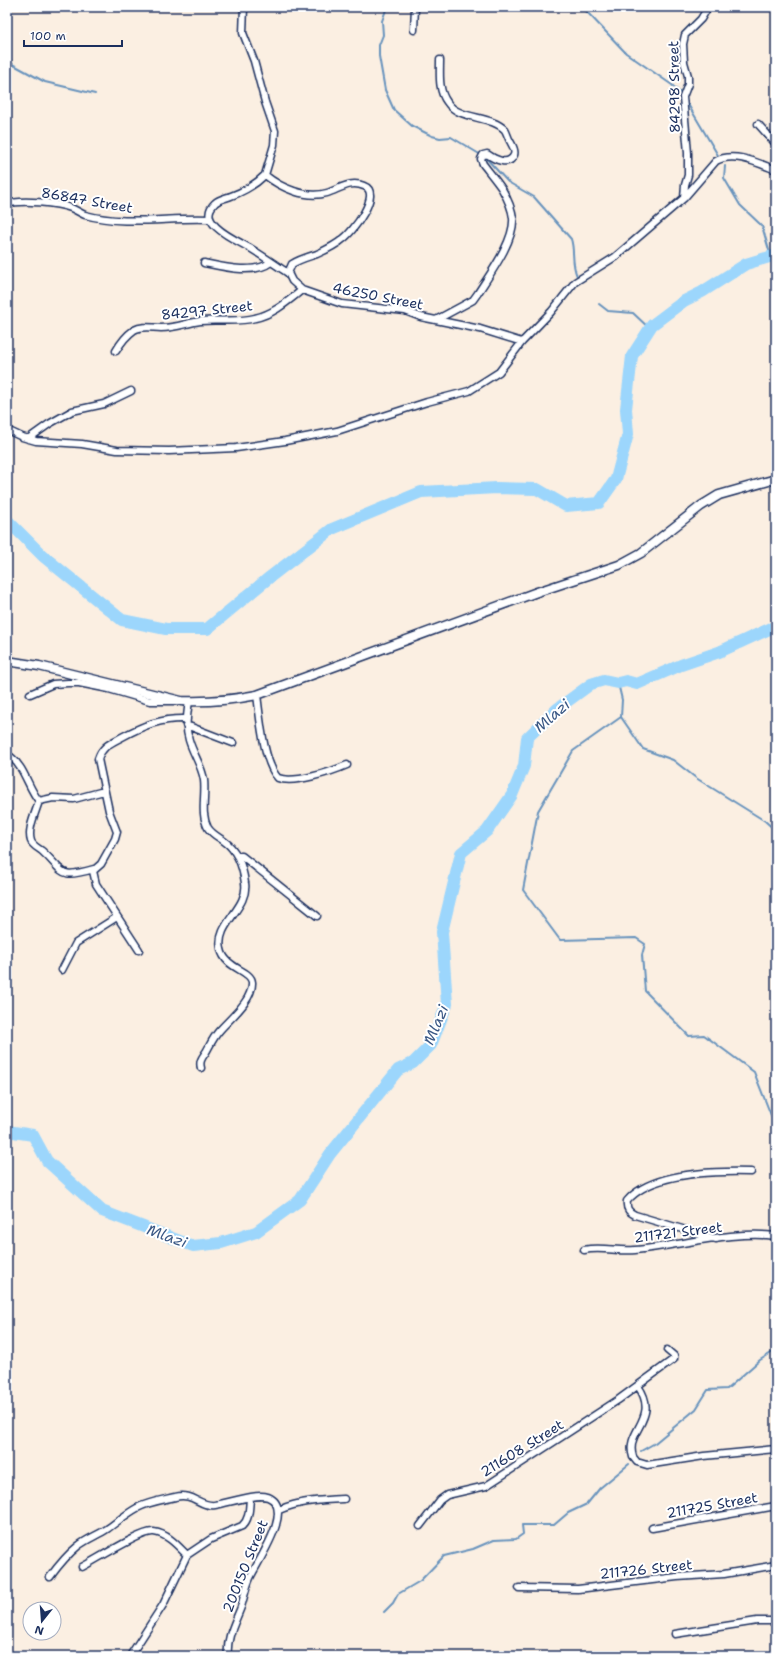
<svg xmlns="http://www.w3.org/2000/svg" width="783" height="1663" font-family="'Shantell Sans',sans-serif">
  <style>
    .lines { fill: none; stroke-linecap: round; stroke-linejoin: round }
    .stream { stroke: #6893bd; stroke-width: 2 }
    .river { stroke: #9cd6fc; stroke-width: 12 }
    .minor-casing { stroke: #1b2f5e; stroke-width: 9 }
    .tertiary-casing { stroke: #1b2f5e; stroke-width: 11 }
    .minor { stroke: #fff; stroke-width: 6 }
    .tertiary { stroke: #fff; stroke-width: 8 }
    .labels { text-anchor: middle; dominant-baseline: central; stroke-width: 4; stroke-linejoin: round; paint-order: stroke }
    .street-label { font-size: 14px; fill: #1b2f5e; stroke: #fff }
    .water-label { font-size: 15px; font-style: italic; fill: #3b5986; stroke: #fff }
  </style>
  <rect width="100%" height="100%" fill="#fbefe2"/>
  <filter id="ink" filterUnits="userSpaceOnUse"><feTurbulence type="fractalNoise" baseFrequency=".025" numOctaves="2"/><feDisplacementMap in="SourceGraphic" scale="8" xChannelSelector="R" yChannelSelector="G"/><feConvolveMatrix kernelMatrix="1 2 1 2 8 2 1 2 1" color-interpolation-filters="sRGB"/></filter>
  <g filter="url(#ink)">
    <g class="lines">
      <path class="stream" d="M387 7 382 21 383 35 379 45V56L385 90 394 110 412 126 432 136 440 138 451 137 481 155
        M585 7 586 11 626 53 672 85 682 95
        M7 52 12 64 45 82 95 94
        M686 101 719 157
        M485 157 508 182 534 197 571 239C575 251 571 263 577 276
        M725 166 724 178 740 205 762 226 771 257
        M599 304 608 311 633 313 650 329
        M618 683 622 700 621 717 643 749 673 760 696 778 765 821 776 831
        M621 717 573 751 538 811 523 890 560 940 636 938 645 944 642 955 645 991 689 1036 704 1035 754 1072 776 1128
        M641 1451 655 1443 696 1409 708 1390 727 1389 760 1360 776 1350
        M384 1612 393 1603 398 1594 420 1581 444 1556 473 1549 494 1540 516 1539 523 1534 522 1525H554L568 1513 587 1504 600 1488 629 1464"/>
      <path class="river" d="M7 520 43 556 122 620 166 629H207L270 577 332 529 421 492 497 488 537 489 566 506 599 503 616 479 628 434 626 409 632 356 652 325 684 301 702 292 746 264 776 255
        M7 1131 33 1135 47 1161 102 1211 193 1246 221 1243 256 1232 300 1200 330 1154 398 1070 413 1063 431 1045 447 1004 442 932 461 853 487 831 512 795 524 766 527 738 557 709 591 684 604 680 618 683 626 681 637 684 681 665 719 652 776 626"/>
      <defs>
        <path id="minor" d="M244 7 243 33 254 61 265 102 275 131 274 145 265 175C281 188 306 199 327 193 340 189 350 180 364 186 383 193 352 233 343 239 336 245 326 250 317 254 308 257 300 259 292 264L288 273 292 281 302 290 342 304 405 311 421 317 480 329 522 342
          M414 30 415 7
          M758 124 776 144
          M265 175C255 185 245 191 231 196 226 198 219 199 215 203 194 223 238 241 250 248 263 256 276 265 288 273
          M684 198 685 185 688 175V153L683 97 688 84V76L684 62 683 44 685 35 701 19 708 7
          M7 204C21 199 58 203 71 208 76 210 80 213 85 215 126 226 168 217 210 219
          M204 263C223 267 254 275 271 262
          M436 320 462 306 473 300 478 293C490 274 515 240 513 218 512 209 506 196 502 189 496 180 489 172 483 164L481 159 483 155 487 154C494 159 509 167 514 155 516 150 512 145 510 141 508 138 507 133 505 130 491 115 458 120 447 102 438 90 440 74 440 60
          M116 351C120 344 127 335 134 330 143 325 152 328 161 328 175 328 187 323 200 321 219 319 237 323 255 318 274 314 288 301 302 290
          M7 430 22 437 36 441 82 444 117 450 169 451 236 448 285 441 337 431 427 402 469 391 499 372 522 342 551 312 575 282 615 257 635 240 684 198 716 161C734 151 758 163 776 170
          M28 439 49 424 72 411 104 404 131 391
          M30 694 53 684 68 683H79L109 689 150 701H176
          M257 695C260 716 263 762 278 778 294 784 331 772 347 765
          M189 701C187 715 185 727 189 740 193 754 202 766 204 780 206 796 200 813 208 828 212 834 218 837 224 841 237 850 243 868 245 883 249 908 215 924 221 949 225 969 251 970 252 982 253 1001 229 1019 219 1031 213 1038 210 1045 206 1052 202 1058 199 1061 201 1068
          M186 725 233 743
          M11 757C25 768 28 788 39 801 36 812 27 829 31 841 32 845 38 848 42 851 66 873 58 879 94 869
          M39 801 53 798 74 799 104 791
          M237 856H242L317 916
          M139 950 96 884 93 871 101 864 115 839 117 832 109 811 98 759C102 746 111 743 122 737 144 725 162 718 187 719
          M62 970 76 943 117 917
          M716 1239 635 1215C628 1212 626 1208 627 1201 651 1172 716 1171 751 1172
          M584 1250C601 1246 618 1252 635 1250 679 1246 733 1230 776 1236
          M638 1386C661 1419 624 1430 633 1457L637 1462 647 1465 704 1456 776 1449
          M279 1510C299 1501 322 1500 344 1499
          M420 1526 440 1500 447 1495 486 1486 618 1400 674 1359V1356L667 1350
          M652 1528 776 1506
          M187 1555 211 1539 242 1526C250 1519 249 1508 250 1498
          M82 1567C96 1560 142 1530 154 1532 168 1534 178 1546 187 1555L163 1605 130 1656
          M50 1577C58 1566 67 1555 78 1546 87 1539 98 1535 107 1529 117 1522 126 1514 137 1508 148 1502 162 1500 175 1497 194 1492 199 1507 215 1505 229 1503 255 1493 268 1497 296 1508 257 1562 250 1578 246 1587 244 1597 241 1607 235 1623 226 1638 228 1656
          M519 1588 578 1589 677 1577 724 1574 776 1565
          M675 1634 757 1621H776"/>
        <path id="tertiary" d="M7 661 39 666 181 701C207 702 232 700 257 695L537 592 619 565 641 553 701 506 719 495 776 479"/>
      </defs>
      <use href="#minor" class="minor-casing"/>
      <use href="#tertiary" class="tertiary-casing"/>
      <use href="#minor" class="minor"/>
      <use href="#tertiary" class="tertiary"/>
    </g>
  </g>
  <g class="labels">
    <g class="street-label">
      <text transform="translate(674 87) rotate(-91)">84298 Street</text>
      <text transform="translate(87 200) rotate(10)">86847 Street</text>
      <text transform="translate(378 296) rotate(11)">46250 Street</text>
      <text transform="translate(207 310) rotate(-6)">84297 Street</text>
      <text transform="translate(678 1232) rotate(-7)">211721 Street</text>
      <text transform="translate(522 1448) rotate(-32)">211608 Street</text>
      <text transform="translate(712 1505) rotate(-10)">211725 Street</text>
      <text transform="translate(245 1566) rotate(-68)">200150 Street</text>
      <text transform="translate(646 1569) rotate(-6)">211726 Street</text>
    </g>
    <g class="water-label">
      <text transform="translate(552 716) rotate(-41)">Mlazi</text>
      <text transform="translate(436 1025) rotate(-67)">Mlazi</text>
      <text transform="translate(167 1236) rotate(20)">Mlazi</text>
    </g>
  </g>
  <rect width="783" height="1663" fill="none" stroke="#fff" stroke-width="24"/>
  <rect x="12" y="12" width="759" height="1639" fill="none" stroke="#1b2f5e" stroke-width="1.5" filter="url(#ink)"/>
  <g transform="translate(42 1621) rotate(197)"><circle r="19" fill="#ffffff" stroke="#a4acbf"/>
  <path d="M0-3L7 15L0 10L-7 15Z" fill="#1b2f5e"/>
  <text y="-6" font-size="11" font-weight="bold" text-anchor="middle" fill="#1b2f5e">N</text>
  </g>
  <path d="M24 40v6h98v-6" fill="none" stroke="#1b2f5e" stroke-width="2"/>
  <text x="30" y="40" font-size="12" fill="#1b2f5e" stroke="#ffffff" stroke-width="3" paint-order="stroke">100 m</text>
</svg>
